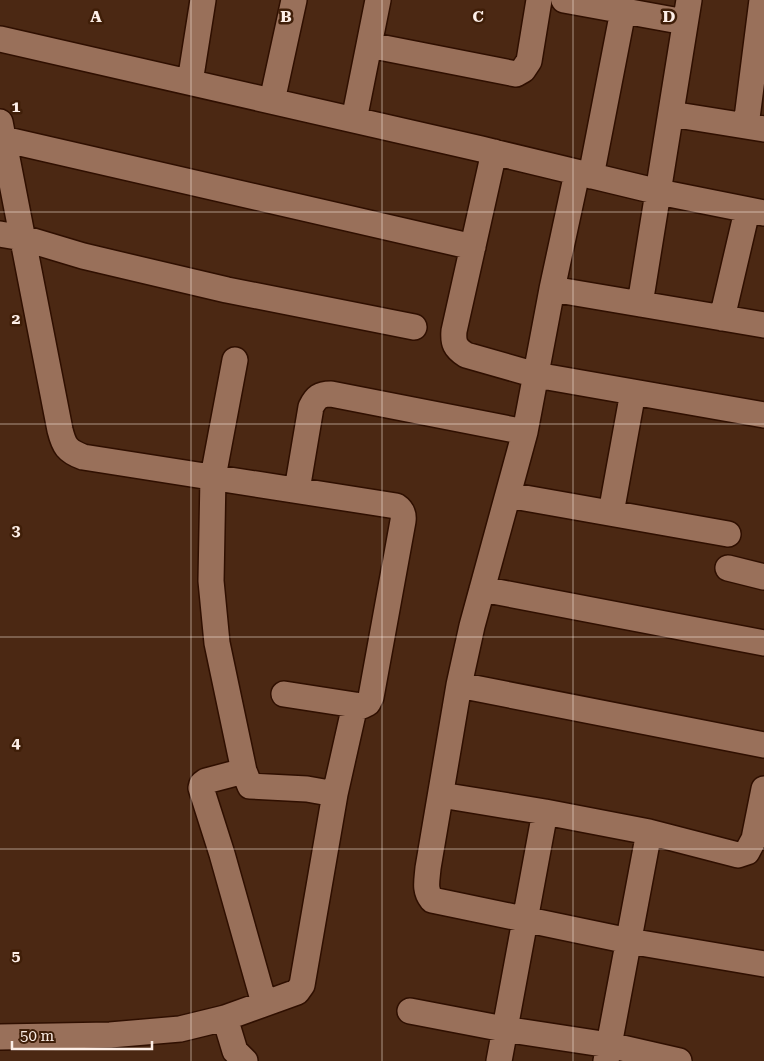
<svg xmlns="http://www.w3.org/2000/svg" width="764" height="1061" font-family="'Roboto Serif',serif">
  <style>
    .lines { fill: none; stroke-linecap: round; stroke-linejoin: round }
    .minor-casing { stroke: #2f0f00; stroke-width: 28 }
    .minor { stroke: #99705a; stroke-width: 25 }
    .grid { fill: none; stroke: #fdefe8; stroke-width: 1; stroke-opacity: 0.55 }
    .grid-label { font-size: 16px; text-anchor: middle; font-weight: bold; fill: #fdefe8; stroke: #3f1e08; stroke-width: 5; stroke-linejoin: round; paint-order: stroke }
  </style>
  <rect width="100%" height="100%" fill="#4b2813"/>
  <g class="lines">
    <defs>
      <path id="minor" d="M564 0 685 22
        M0 39 481 149 659 192 764 213
        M369 45 516 74 523 70 529 61 539 0
        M190 82 203 0
        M272 101 294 0
        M671 114 764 129
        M354 120 378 0
        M0 122 60 430C64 446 67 451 83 457L396 506C402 510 404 514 403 521L371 697 368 703 362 706 355 705 284 694
        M746 126 762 0
        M3 139 473 247
        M494 152 454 331C453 343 455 348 466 355L536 375 764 415
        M577 173 552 289 525 432 472 626 459 685 428 868C427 881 424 890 432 900L629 941 764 964
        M591 176 623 11
        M0 234 23 238 83 256 227 290 414 327
        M552 289 764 325
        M640 304 689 0
        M722 318 747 211
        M235 360 213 477 211 581 217 643 244 771
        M297 490 311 407C316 397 320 394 331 394L525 432
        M508 495 728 534
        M611 513 633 392
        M728 568 764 577
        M482 589 764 643
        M459 685 764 745
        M441 795 545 812 649 832 738 855 747 852 754 839 764 789
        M264 1003 222 854 201 788 202 784 206 781 244 771 250 786 307 789 335 794
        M410 1011 504 1029 609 1045 679 1061
        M225 1018 235 1051 245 1061
        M0 1037 110 1035 180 1029 225 1018 297 992 302 985 335 794 355 705
        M499 1061 545 812
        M606 1061 649 832"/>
    </defs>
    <use href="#minor" class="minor-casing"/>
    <use href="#minor" class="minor"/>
  </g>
  <path class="grid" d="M191 0V1061M382 0V1061M573 0V1061M0 212H764M0 424H764M0 637H764M0 849H764"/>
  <g class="grid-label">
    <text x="96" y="22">A</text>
    <text x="286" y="22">B</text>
    <text x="478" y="22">C</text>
    <text x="669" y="22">D</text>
    <text x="16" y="112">1</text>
    <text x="16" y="324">2</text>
    <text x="16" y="536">3</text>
    <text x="16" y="748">4</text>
    <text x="16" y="961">5</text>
  </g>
  <path d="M12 1041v8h140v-8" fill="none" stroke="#fdefe8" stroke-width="2.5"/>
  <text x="20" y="1041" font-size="15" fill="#fdefe8" stroke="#3f1e08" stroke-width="4" paint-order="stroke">50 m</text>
</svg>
